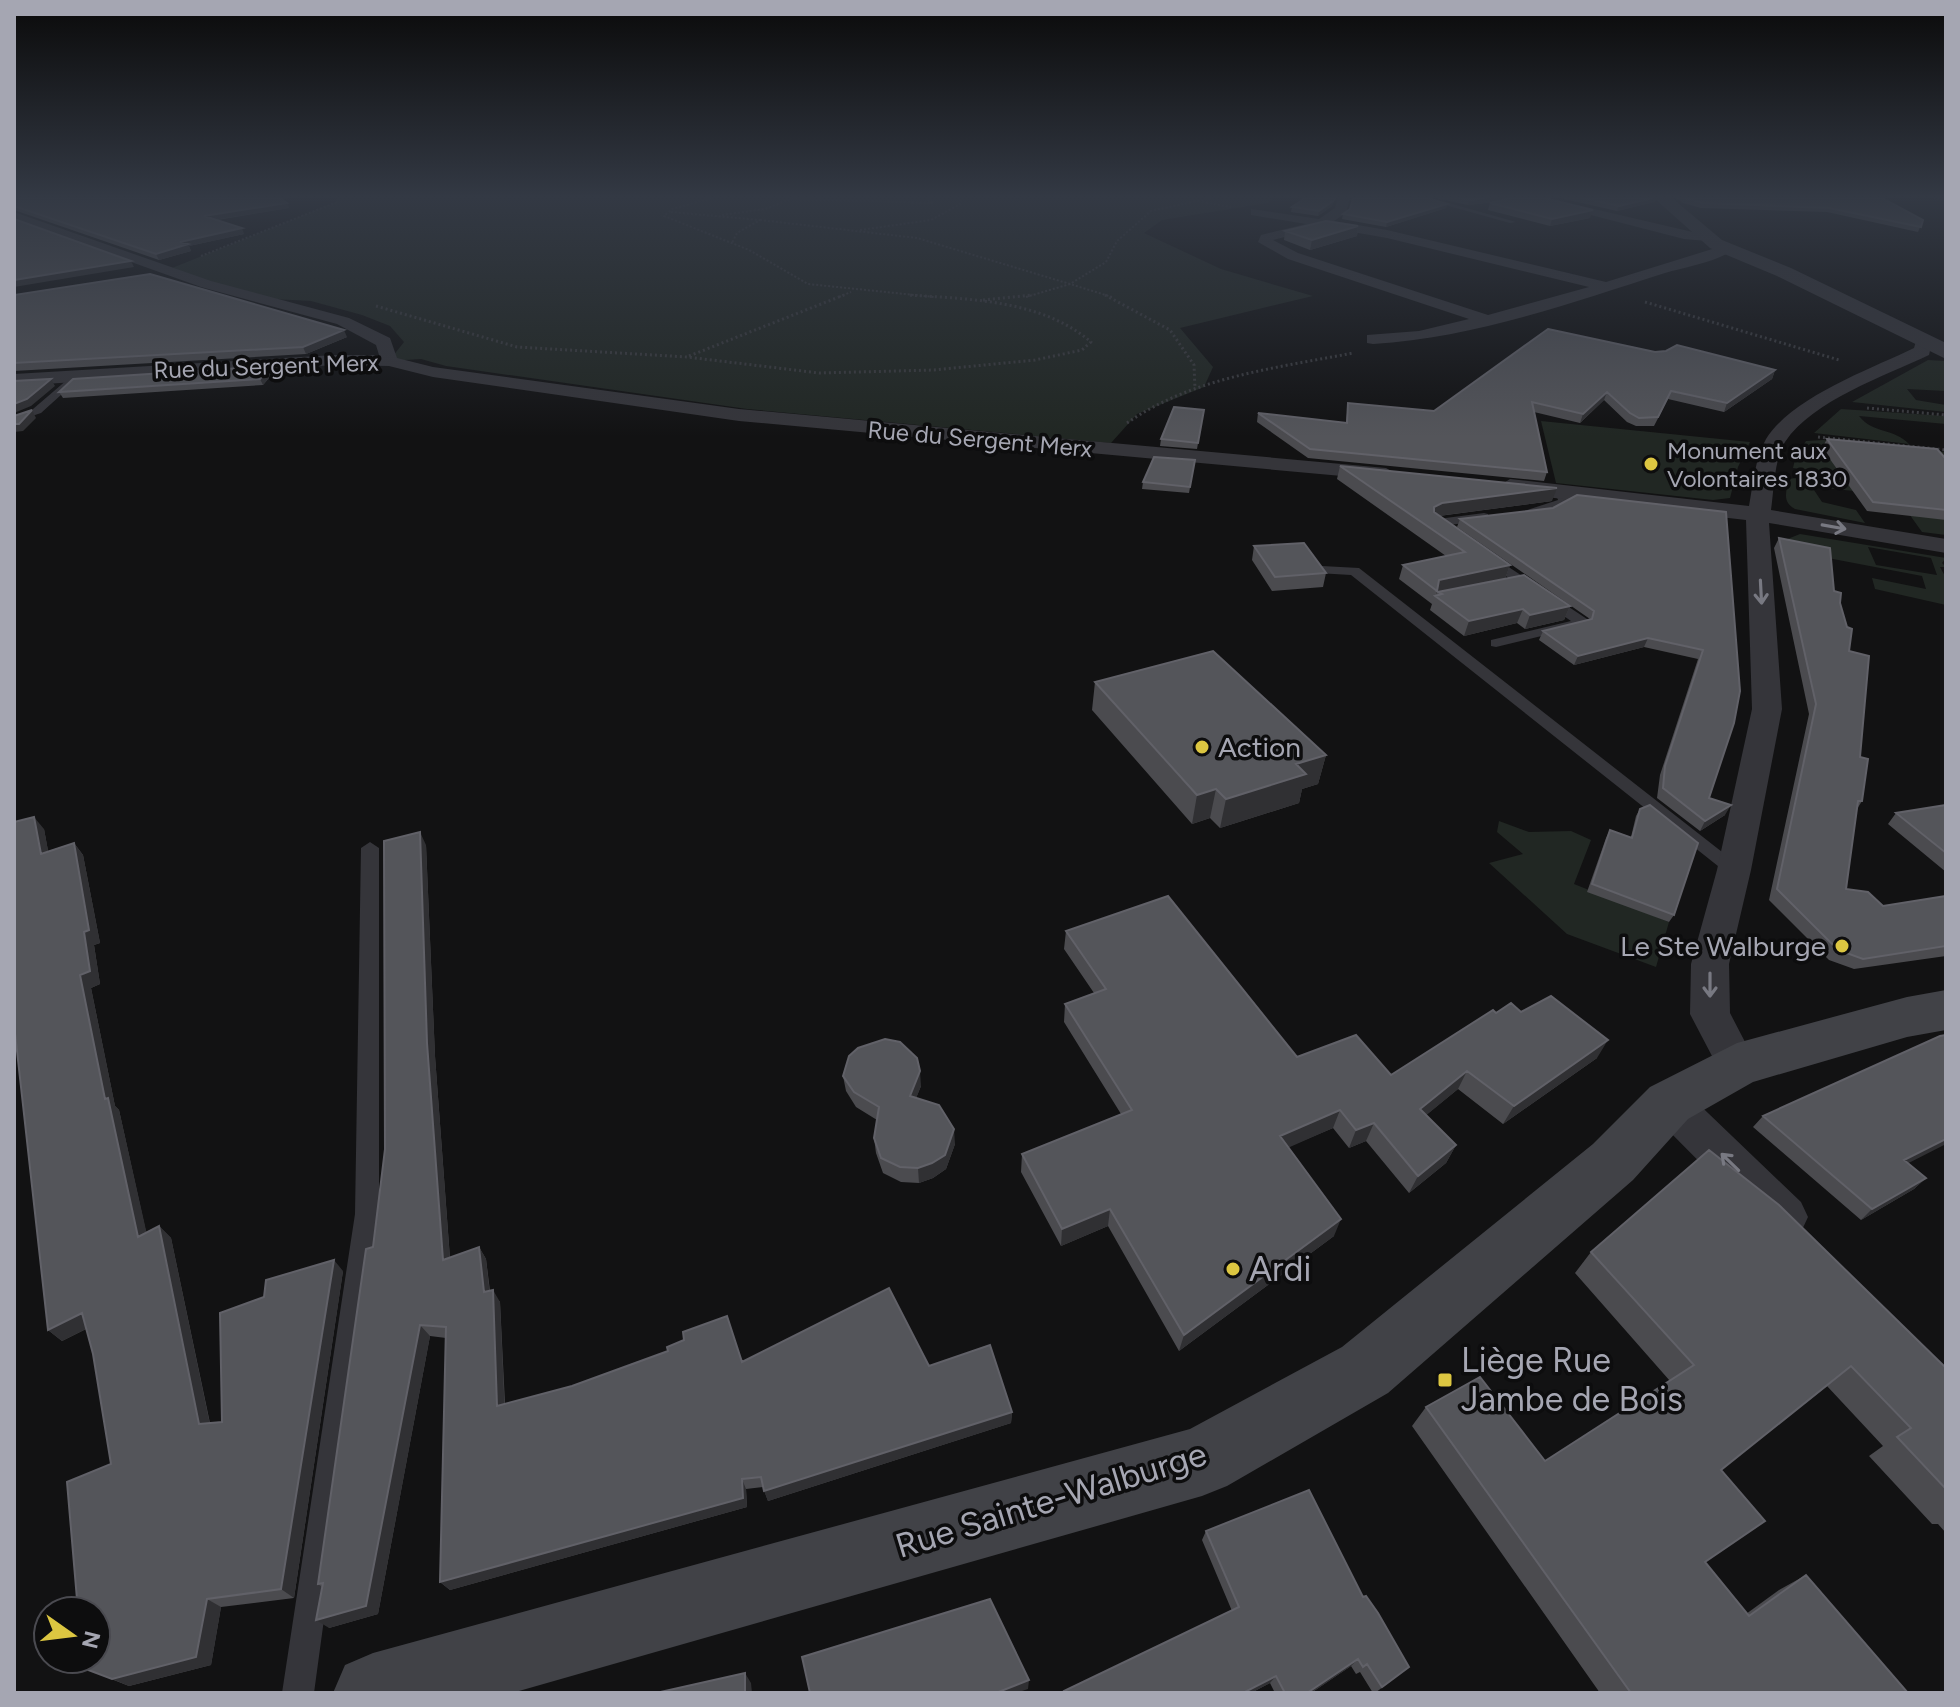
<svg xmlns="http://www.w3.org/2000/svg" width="1960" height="1707" font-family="Figtree,sans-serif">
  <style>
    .green { fill: #212723; fill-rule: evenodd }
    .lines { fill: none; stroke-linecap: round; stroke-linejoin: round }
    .path-far1 { stroke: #3b3c40; stroke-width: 2; stroke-dasharray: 2 2; stroke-linecap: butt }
    .path { stroke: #3b3c40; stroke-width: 3; stroke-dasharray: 2 3; stroke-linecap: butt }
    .service { fill: #35353a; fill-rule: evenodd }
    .minor { fill: #35353a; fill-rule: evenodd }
    .tertiary { fill: #35353a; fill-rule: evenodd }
    .secondary { fill: #414247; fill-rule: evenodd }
    .wall { fill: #4b4b4f }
    .shaded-wall { fill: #303033 }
    .building { fill: #54555a; stroke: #616168; stroke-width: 2 }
    .oneway { stroke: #787982 }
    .poi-dot { fill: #dcc641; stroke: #0d0d0e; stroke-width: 3 }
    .labels { text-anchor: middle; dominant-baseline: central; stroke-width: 7; stroke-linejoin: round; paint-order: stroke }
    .far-street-label { font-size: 24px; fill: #a5a6b2; stroke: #0d0d0e }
    .far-poi-label { font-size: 24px; fill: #a5a6b2; stroke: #0d0d0e; text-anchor: start }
    .poi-label { font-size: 28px; fill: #a5a6b2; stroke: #0d0d0e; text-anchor: start }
    .near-poi-label { font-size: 34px; fill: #a5a6b2; stroke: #0d0d0e; text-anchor: start }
    .near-street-label { font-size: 34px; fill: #a5a6b2; stroke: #0d0d0e }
  </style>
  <rect width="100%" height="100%" fill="#121213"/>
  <path class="green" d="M338 198H1273L1268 203 1162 220 1144 233 1221 269 1313 296 1180 328 1213 367 1204 387 1137 414 1111 443 747 409 446 366 421 359 389 361 404 342 390 326 362 315 311 301 252 298 167 270 337 202Z
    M1928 360 1946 361V391L1907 389 1916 400 1946 405V412L1852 402Z
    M1841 409 1946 416V424L1859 416C1873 434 1894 428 1909 444L1814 433Z
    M1541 421 1750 442 1738 467 1730 498 1713 500 1556 483Z
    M1823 440 1946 452V486L1793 468 1796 455 1806 441Z
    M1802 477 1946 492V535L1922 532 1907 511 1933 518 1887 494 1812 487 1822 502 1856 510 1865 523 1795 509C1782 502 1786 492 1789 479Z
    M1800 534 1946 558 1942 563 1946 567H1940L1946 578V605L1875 589 1872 578 1926 589 1922 576 1786 550 1785 540ZM1868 547 1931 558 1937 575 1876 565Z
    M1499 821 1529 832 1571 831 1591 840 1574 884 1669 922 1656 967 1567 934 1489 863 1523 854 1497 832Z"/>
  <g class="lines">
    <path class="path-far1" d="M712 198 672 209 664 216 749 250 808 284 934 297
      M1933 198 1946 200
      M1202 202 1231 207
      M671 212 760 220 737 233 732 243
      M722 215 765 209 791 199 932 203 927 198
      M760 220 917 238 1070 284 1106 262 1117 241 1151 211 1211 198
      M860 230 931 220 962 203 959 198
      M201 256 337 202 338 198
      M839 297 851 292
      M1026 297 1070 284 1112 297"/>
    <path class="path" d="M1105 295 1170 330 1194 365 1195 389
      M983 300 1033 295
      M1645 302 1839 360
      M376 306 517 347 687 357 819 373 934 370 1035 360 1082 350 1091 342C1042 300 970 299 908 295
      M689 356 844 295
      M1867 408 1946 415
      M1127 423C1193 377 1276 368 1353 353
      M1818 437 1946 450
      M1795 474 1849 479"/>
    <path class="service" d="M1420 198H1431L1516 222 1510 223Z
      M75 373 83 375 41 413 14 422V416L33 409Z
      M1561 487 1567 491 1569 505 1530 515 1524 511 1558 500 1555 491Z
      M1484 513 1488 514V520L1449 525 1454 530 1448 534 1432 523 1438 519Z
      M1489 554 1587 619V625L1496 647 1491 646V640L1571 621 1484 561 1483 558Z
      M1322 566 1359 568 1740 866 1743 870 1740 874H1728L1351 575 1317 573V567Z
      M370 842 379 848V1214L314 1693H282L355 1214 361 848Z"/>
    <path class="minor" d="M1338 198H1350L1346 213 1334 221 1387 230 1606 282 1722 246 1734 249C1718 262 1685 267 1665 273 1571 303 1473 338 1373 344L1367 343V335L1419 331 1469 319 1288 259 1258 242 1261 235 1306 224 1251 215V209L1319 219 1335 208ZM1324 227 1387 238 1589 287 1488 315 1298 253 1273 240Z
      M1525 198H1547L1714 237 1707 241 1684 239Z
      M14 212 211 281 349 318 390 338 397 358 433 367 739 409 1386 468 1397 474 1386 480 739 421 433 377 389 366 335 365 14 386V374L335 355H379L376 345 337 324 201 287 14 220Z
      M1923 337 1932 342 1929 355C1885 376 1813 400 1785 442 1774 460 1774 490 1771 510L1946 539V553L1769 523 1782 709 1751 870 1729 964 1730 1013 1757 1065 1751 1077 1737 1082 1723 1077 1690 1014 1691 964 1717 870 1752 709 1746 520 1510 493 1499 486 1510 479 1749 506C1753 485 1755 458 1766 439 1792 397 1871 369 1914 348L1917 338Z
      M1669 1085 1684 1090 1801 1202 1808 1217 1801 1232 1785 1238 1769 1232 1654 1116 1648 1103 1654 1090Z"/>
    <path class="tertiary" d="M1654 198H1672L1722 240 1791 268 1946 343V359L1777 276 1710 248Z"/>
    <path class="secondary" d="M1946 990V1030L1907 1037 1753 1082 1688 1119 1633 1180 1388 1393 1227 1486 1202 1496 512 1693H333L345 1665 373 1653 1190 1429 1342 1347 1593 1144 1650 1087 1737 1043 1907 997Z"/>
  </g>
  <path class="wall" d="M14 198H290L281 199 287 203 289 208 217 220 244 234 189 246 191 251 159 260 14 210Z
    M1305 198H1335L1332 206 1318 216 1291 212 1292 207Z
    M1435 198H1544L1590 218 1550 226 1488 210 1490 203 1495 202 1468 205Z
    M1560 198H1656L1654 202 1617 211Z
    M1676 198H1882L1923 220 1918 232 1827 212 1701 208 1683 203Z
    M1447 204 1446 208 1386 227 1342 219 1343 214 1350 209Z
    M1358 226 1357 236 1310 250 1284 240 1285 231Z
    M14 295 347 337 306 354 14 371Z
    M1655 352 1775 370 1772 379 1724 412 1668 399 1654 426H1636L1627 422 1604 400 1580 423 1534 412 1547 472 1544 481 1308 458 1257 422 1258 413 1346 423 1348 403 1434 411Z
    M271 366 274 372 263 385 63 398 59 392Z
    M1204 410 1197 449 1160 446 1161 439Z
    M1827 439 1946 459V520L1867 511 1822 448Z
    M1195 460 1189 493 1142 489 1143 482Z
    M1340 466 1552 501 1439 516 1510 565 1505 579 1570 606 1564 620 1525 629 1517 623 1464 636 1430 610 1432 604 1399 579 1403 565 1446 556 1337 479Z
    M1726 512 1709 798 1725 815 1700 831 1657 798 1660 775 1698 659 1644 647 1574 665 1539 640 1543 631 1590 619 1457 527 1460 519Z
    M1779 538 1834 591 1840 603 1849 651 1860 757 1862 801 1857 809 1846 889 1883 906 1946 896V956L1854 969 1829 960 1769 900 1809 714 1774 548Z
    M1254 546 1326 573 1323 587 1272 591 1252 560Z
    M1095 682 1326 755 1318 784 1302 789 1299 803 1220 828 1210 818 1192 824 1092 710Z
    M1946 805V872L1888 824 1896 813Z
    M1640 809 1674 915 1669 922 1587 892 1606 838 1610 830 1631 837 1636 816Z
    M44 829 48 851 74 843 83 855 100 943 94 945 100 984 91 988 115 1106 119 1110 146 1232 159 1226 171 1238 210 1423 222 1422 343 1271 294 1598 221 1607 211 1665 129 1686 83 1668 111 1464 93 1354 86 1329 62 1341 48 1330Z
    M426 845 435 1056 450 1258 479 1247 486 1259 490 1291 500 1302 505 1404 742 1362 929 1366 1012 1412 1011 1423 768 1501 763 1487 746 1489 747 1507 450 1590 440 1582 446 1338 430 1336 378 1614 329 1628 322 1587 318 1584 373 1247Z
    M1066 931 1297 1057 1391 1075 1496 1013 1521 1012 1597 1058 1503 1124 1458 1089 1426 1115 1456 1145 1446 1163 1409 1193 1366 1141 1349 1148 1333 1128 1288 1147 1334 1236 1179 1351 1108 1226 1061 1246 1021 1172 1022 1154 1121 1114 1064 1022 1065 1004 1094 993 1064 949Z
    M843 1076 921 1086 916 1098 955 1144 946 1169 933 1178 919 1183 901 1182 883 1173 876 1153 874 1138 877 1120 856 1107 846 1091Z
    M1763 1116 1908 1163 1926 1178 1914 1189 1861 1220 1753 1127Z
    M1591 1252 1946 1368V1533L1938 1524H1932L1869 1456 1883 1446 1827 1386 1721 1470 1705 1562 1746 1614 1779 1590 1806 1575 1908 1693H1600L1412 1426 1426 1407 1545 1461 1670 1381 1575 1273Z
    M1206 1531 1363 1597 1409 1667 1375 1693H1373L1360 1672 1356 1674 1351 1666 1311 1693H1275L1270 1683 1251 1693H1064V1691L1232 1611 1202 1540Z"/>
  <path class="shaded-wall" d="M1335 198 1332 206 1318 216 1319 211Z
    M1485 198H1523L1468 205 1469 200Z
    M1653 198H1656L1654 202 1617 211 1619 206Z
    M287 203 289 208 207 221 204 216Z
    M1447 204 1446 208 1386 227 1387 222Z
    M1593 210 1590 218 1550 226 1552 219Z
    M1358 226 1357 236 1310 250 1312 240Z
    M242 228 244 234 189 246 191 251 159 260 156 254 180 242Z
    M131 261 134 267 14 287V280Z
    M344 330 347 337 306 354 303 347Z
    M271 366 274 372 263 385 260 379Z
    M1775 370 1772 379 1724 412 1727 403Z
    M51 379 55 386 31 406 14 413V404Z
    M1607 392 1604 400 1580 423 1583 414Z
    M32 410 36 418 23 431 14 432V424Z
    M1557 488 1552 501 1438 516 1430 520 1434 507 1442 503Z
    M1510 565 1505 579 1438 592 1436 594 1439 580Z
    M1570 606 1564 620 1525 629 1530 615Z
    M1523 609 1517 623 1464 636 1469 621Z
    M1648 638 1644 647 1574 665 1578 656Z
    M1326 755 1318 784 1302 789 1299 803 1220 828 1226 799 1296 764Z
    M1216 789 1210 818 1192 824 1197 795Z
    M1731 805 1725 815 1700 831 1705 821Z
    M34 817 44 829 51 866 41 854Z
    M420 832 426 845 435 1056 451 1273 443 1260 427 1043Z
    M74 843 83 855 100 943 94 945 100 984 91 988 115 1106 119 1110 150 1248 138 1237 105 1099 80 975 84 932Z
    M1608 1040 1597 1058 1503 1124 1514 1106Z
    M920 1071 921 1086 911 1111 910 1096Z
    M1467 1071 1458 1089 1412 1127 1420 1109Z
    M1340 1110 1333 1128 1274 1154 1280 1136Z
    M1374 1123 1366 1141 1349 1148 1356 1130Z
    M954 1129 955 1144 946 1169 933 1178 919 1183 918 1168Z
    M1946 1139V1144L1893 1171 1904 1160Z
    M1456 1145 1446 1163 1409 1193 1418 1176Z
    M1926 1178 1914 1189 1861 1220 1872 1209Z
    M1110 1209 1108 1226 1061 1246 1062 1229Z
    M1341 1219 1334 1236 1179 1351 1184 1335Z
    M159 1226 171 1238 212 1434 199 1424Z
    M479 1247 486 1259 491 1304 484 1292Z
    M334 1260 343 1271 294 1598 281 1589Z
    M493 1290 500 1302 505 1417 497 1406Z
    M82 1313 96 1324 62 1341 48 1330Z
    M420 1325 430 1336 378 1614 329 1628 316 1620Z
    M1012 1412 1011 1423 768 1501 764 1491Z
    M742 1479 746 1489 747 1507 450 1590 440 1582Z
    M207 1599 221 1607 211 1665 129 1686 112 1679Z
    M1358 1659 1351 1666 1311 1693H1307Z
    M745 1673 751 1683 752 1693H745Z
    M1276 1676 1270 1683 1251 1693H1243Z
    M1029 1680 1028 1689 1016 1693H996Z"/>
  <path class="building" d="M14 198H279L287 203 204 216 242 228 180 242 188 244 156 254 14 206Z
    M1305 198H1335L1333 201 1319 211 1292 207Z
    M1353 198H1428L1447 204 1387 222 1343 214 1350 209Z
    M1460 198H1485L1469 200Z
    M1510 198H1544L1593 210 1552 219 1490 203Z
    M1583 198H1653L1619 206Z
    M1684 198H1882L1923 220 1921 227 1829 208 1703 203Z
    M14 219 131 261 14 280Z
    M1326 221 1358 226 1312 240 1285 231Z
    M150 274 344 330 303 347 14 363V295Z
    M1548 329 1655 352 1666 351 1677 345 1775 370 1727 403 1671 391 1658 417 1639 418 1630 413 1607 392 1583 414 1532 402 1547 472 1310 449 1258 413 1347 423 1348 403 1434 411Z
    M271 366 260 379 59 392 73 379Z
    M51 379 27 399 14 404V381Z
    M1174 407 1204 410 1198 443 1161 439Z
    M32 410 19 424H14V416Z
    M1827 439 1937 449 1946 459V510L1873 502Z
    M1154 457 1195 460 1190 487 1143 482Z
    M1340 466 1557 488 1442 503 1434 507V512L1510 565 1439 580 1437 591 1403 565 1465 552Z
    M1577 495 1726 512 1740 691 1734 723 1709 798 1731 805 1705 821 1663 788 1665 766 1703 650 1648 638 1578 656 1543 631 1592 619 1594 611 1460 519 1553 508Z
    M1779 538 1830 548 1834 591 1841 593 1840 603 1847 627 1852 629 1849 651 1869 656 1860 757 1868 759 1862 801H1858L1846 889 1868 892 1883 906 1946 896V946L1863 959 1838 950 1777 889 1816 704Z
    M1304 543 1326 573 1275 577 1254 546Z
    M1524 575 1570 606 1530 615 1523 609 1469 621 1435 596 1442 594 1438 592Z
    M1213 651 1326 755 1296 764 1306 774 1226 799 1216 789 1197 795 1095 682Z
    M1650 805 1698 843 1674 915 1592 884 1610 830 1632 838 1640 809Z
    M1946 805V853L1896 813Z
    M34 817 41 854 74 843 89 930 84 932 90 971 80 975 105 1099 108 1098 138 1237 159 1226 199 1424 222 1422 220 1313 264 1297 266 1280 334 1260 281 1589 207 1599 196 1657 112 1679 83 1668 82 1659H96V1611H78L67 1482 111 1464 93 1354 82 1313 48 1330 14 1024V822Z
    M420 832 427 1043 443 1260 479 1247 484 1292 493 1290 497 1406 572 1386 668 1351 667 1347 684 1340 683 1332 727 1316 742 1362 889 1288 929 1366 990 1345 1012 1412 764 1491 761 1477 742 1479 743 1498 440 1582 446 1327 420 1325 366 1606 316 1620 323 1583 318 1584 366 1249 373 1247 385 1149 384 841Z
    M1168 896 1297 1057 1356 1035 1391 1075 1493 1010 1496 1013 1511 1003 1521 1012 1551 996 1608 1040 1514 1106 1467 1071 1420 1109 1456 1145 1418 1176 1374 1123 1356 1130 1340 1110 1280 1136 1341 1219 1184 1335 1110 1209 1062 1229 1022 1154 1132 1110 1065 1004 1106 989 1066 931Z
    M1946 1035V1139L1904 1160 1926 1178 1872 1209 1763 1116 1940 1036Z
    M885 1039 900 1042 917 1058 920 1071 910 1096 939 1105 954 1129 945 1155 932 1163 918 1168 900 1167 881 1158 874 1138 879 1107 854 1092 843 1076 849 1056 858 1048Z
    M1709 1150 1779 1205 1946 1368V1489L1897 1437 1911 1428 1851 1366 1721 1470 1765 1521 1705 1562 1749 1616 1806 1575 1908 1693H1631L1426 1407 1480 1377 1545 1461 1694 1365 1591 1252Z
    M1309 1490 1363 1597 1366 1596 1378 1613 1409 1667 1382 1687 1367 1664 1363 1667 1358 1659 1307 1693H1285L1276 1676 1243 1693H1065L1064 1691 1239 1607 1206 1531Z
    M990 1599 1029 1680 996 1693H810L802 1657Z
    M745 1673V1693H656Z"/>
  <defs><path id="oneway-shaft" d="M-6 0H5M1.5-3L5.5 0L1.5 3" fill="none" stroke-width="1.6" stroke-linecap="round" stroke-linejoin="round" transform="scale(2)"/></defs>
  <g class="oneway">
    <use href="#oneway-shaft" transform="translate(1834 527) rotate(10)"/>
    <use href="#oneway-shaft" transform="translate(1761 592) rotate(87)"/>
    <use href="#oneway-shaft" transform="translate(1710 985) rotate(90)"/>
    <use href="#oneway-shaft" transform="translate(1730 1162) rotate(-136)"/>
  </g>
  <linearGradient id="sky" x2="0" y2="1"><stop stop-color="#0a0a0a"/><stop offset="0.45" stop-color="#333944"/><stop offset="1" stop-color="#333944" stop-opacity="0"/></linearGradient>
  <rect width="1960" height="437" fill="url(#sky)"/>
  <g class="poi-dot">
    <circle cx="1651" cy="464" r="8"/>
    <circle cx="1202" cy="747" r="8"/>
    <circle cx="1842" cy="946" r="8"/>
    <circle cx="1233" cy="1269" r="8"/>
    <rect x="1437" y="1372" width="16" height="16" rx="4"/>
  </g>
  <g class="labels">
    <g class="far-street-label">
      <text transform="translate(266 366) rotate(-2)">Rue du Sergent Merx</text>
      <text transform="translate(980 439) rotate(5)">Rue du Sergent Merx</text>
    </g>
    <g class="far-poi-label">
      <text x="1667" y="450">Monument aux<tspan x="1667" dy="28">Volontaires 1830</tspan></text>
    </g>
    <g class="poi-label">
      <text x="1218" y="747">Action</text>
      <text x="1826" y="946" text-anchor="end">Le Ste Walburge</text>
    </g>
    <g class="near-poi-label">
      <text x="1249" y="1269">Ardi</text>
      <text x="1461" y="1360">Liège Rue<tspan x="1461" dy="39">Jambe de Bois</tspan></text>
    </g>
    <g class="near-street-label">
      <text transform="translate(1051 1500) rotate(-17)">Rue Sainte-Walburge</text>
    </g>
  </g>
  <rect width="1960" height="1707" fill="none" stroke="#a5a6b2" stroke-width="32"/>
  <g transform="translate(72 1635) rotate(104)"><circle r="38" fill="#0d0d0e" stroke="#4a4a50" stroke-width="2"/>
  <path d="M0-6L14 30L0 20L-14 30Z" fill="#dcc641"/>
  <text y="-12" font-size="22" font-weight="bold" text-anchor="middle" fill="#a5a6b2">N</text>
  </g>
</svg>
